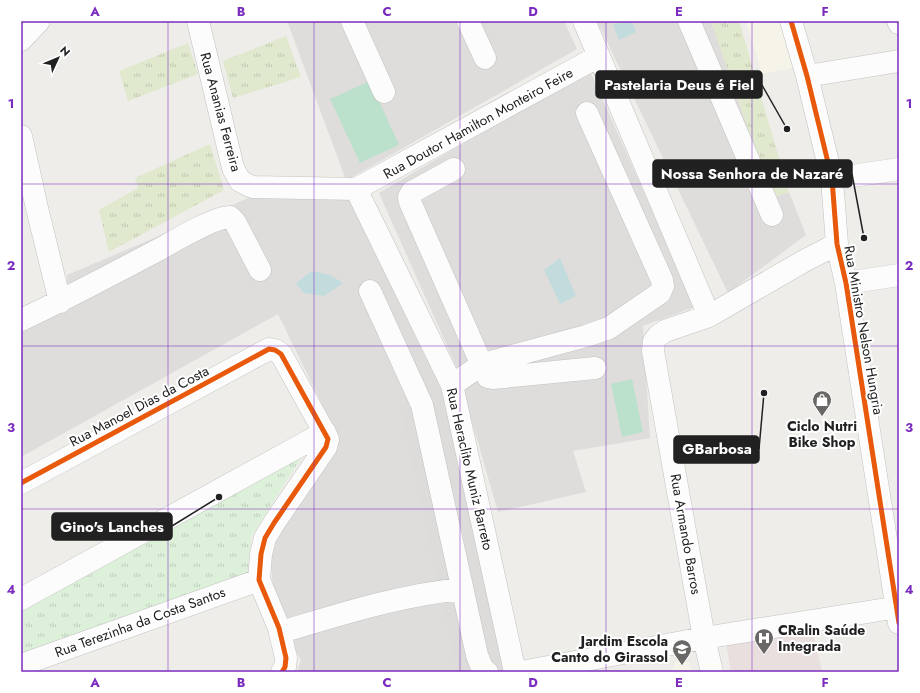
<svg xmlns="http://www.w3.org/2000/svg" width="920" height="693" font-family="Jost,sans-serif">
  <style>
    .residential { fill: #dedddb }
    .commercial { fill: #eadfdf }
    .education { fill: #f6f4e8 }
    .religious { fill: #dddcdb }
    .grass { fill: url(#grass-tufts) }
    .park { fill: url(#park-tufts) }
    .pitch { fill: #bbe0cb }
    .water { fill: #c2dcdd }
    .lines { fill: none; stroke-linecap: round; stroke-linejoin: round }
    .minor-casing { stroke: #c2c2c0; stroke-width: 23 }
    .minor { stroke: #fdfcfc; stroke-width: 22 }
    .cycleway-casing { stroke: #fff; stroke-width: 8 }
    .cycleway { stroke: #e8590c; stroke-width: 5 }
    .grid { fill: none; stroke: #7b2cbf; stroke-width: 1; stroke-opacity: 0.55 }
    .labels { text-anchor: middle; dominant-baseline: central; stroke-width: 4; stroke-linejoin: round; paint-order: stroke }
    .street-label { font-size: 14px; fill: #212121; stroke: #fff }
    .poi-label { font-size: 14px; font-weight: bold; fill: #212121; stroke: #fff }
    .leader { fill: none; stroke: #212121; stroke-width: 1.5 }
    .callout-dot { fill: #212121; stroke: #fff; stroke-width: 1.5 }
    .callout { fill: #212121; stroke: #212121; stroke-width: 1.5 }
    .callout-label { font-size: 15px; text-anchor: middle; font-weight: bold; fill: #fff }
    .neatline { fill: none; stroke: #7b2cbf; stroke-width: 1.5 }
    .grid-label { font-size: 13px; text-anchor: middle; font-weight: bold; fill: #7b2cbf }
  </style>
  <defs>
    <pattern id="grass-tufts" width="24" height="20" patternUnits="userSpaceOnUse"><rect width="24" height="20" fill="#e0e8cd"/><path d="M3 7l-1-3M5 7V3M7 7l1-3M15 17l-1-3M17 17v-4M19 17l1-3" fill="none" stroke="#c0c7b0"/></pattern>
    <pattern id="park-tufts" width="24" height="20" patternUnits="userSpaceOnUse"><rect width="24" height="20" fill="#ddf1da"/><path d="M3 7l-1-3M5 7V3M7 7l1-3M15 17l-1-3M17 17v-4M19 17l1-3" fill="none" stroke="#bdcebb"/></pattern>
  </defs>
  <rect width="100%" height="100%" fill="#efedea"/>
  <path class="residential" d="M287 21H564L577 49 347 180 449 397 508 672H297L301 660 275 615 270 551 336 433 278 314 21 457V332L68 308 67 275 246 199 346 180Z
    M597 21H711L772 198 789 192 806 235 728 293Z
    M589 69 695 307 643 326 650 438 573 451 586 492 498 512 456 366 379 193Z"/>
  <path class="commercial" d="M813 631 822 672H731L726 642Z"/>
  <path class="education" d="M746 21H780L793 68 762 74Z
    M675 662H689L691 672H664L673 669Z"/>
  <path class="religious" d="M387 278 442 397 505 672H457L401 411 415 407 363 291Z"/>
  <path class="grass" d="M711 21H739L789 192 772 198Z
    M286 36 301 77 233 98 223 61Z
    M188 43 198 74 128 101 119 71Z
    M210 144 224 190 109 252 99 210 138 188 135 178Z"/>
  <path class="park" d="M313 439 251 537 247 580 21 662V600Z"/>
  <path class="pitch" d="M370 81 399 145 360 163 330 99Z
    M632 379 643 432 622 437 611 384Z"/>
  <path class="water" d="M624 21H632L636 32 619 40 613 25Z
    M560 258 576 296 560 304 544 270Z
    M312 271 330 275 343 283 324 296 304 293 296 283Z"/>
  <g class="lines">
    <defs>
      <path id="minor" d="M198 21 233 168 240 181 252 187 356 189 599 56
        M352 21 384 92
        M468 21 485 58
        M584 21 709 316
        M689 21 772 215
        M791 21 807 76 832 179 837 244 846 283 899 623
        M898 21 899 23
        M21 40 39 21
        M807 76 899 61
        M21 136 37 208 60 302
        M454 169 412 192 409 197 410 202 485 372 488 377 493 378 595 368
        M832 179 899 169
        M356 189 452 385 515 672
        M846 283 899 275
        M370 291 422 405 477 655 482 668 487 672
        M21 320C68 298 114 273 160 249 176 240 214 217 230 217L235 222 260 270
        M452 385 481 365 494 361 586 336 609 328 660 293 663 286 662 280 587 113
        M21 483 269 349 275 350 281 354 328 439 326 447 274 523 265 538 261 554 259 580 279 628 286 658 285 667 282 672
        M21 599 325 432
        M280 633 291 629C348 612 402 595 462 589
        M21 665 259 580
        M521 672 704 638 899 607
        M712 672 704 638 653 351 654 341 658 336 665 331 709 316 804 261 837 244"/>
    </defs>
    <use href="#minor" class="minor-casing"/>
    <use href="#minor" class="minor"/>
    <defs>
      <path id="cycleway" d="M791 21 807 76 832 179 837 244 846 283 899 623
        M21 483 269 349 275 350 281 354 328 439 326 447 274 523 265 538 261 554 259 580 279 628 286 658 285 667 282 672"/>
    </defs>
    <use href="#cycleway" class="cycleway-casing"/>
    <use href="#cycleway" class="cycleway"/>
  </g>
  <path class="grid" d="M168 21V672M314 21V672M460 21V672M606 21V672M752 21V672M21 184H899M21 346H899M21 509H899"/>
  <defs>
    <symbol id="shop-pin" viewBox="-11 -11 22 30"><path d="M0 17L-7.5 6A9.5 9.5 0 1 1 7.5 6Z" fill="#696867" stroke="#fff"/><path d="M-5-2.5h2.3a2.7 3.5 0 0 1 5.4 0H5L5.5 6h-11ZM-1.5-2.5h3a1.5 2.3 0 0 0-3 0Z" fill="#fff"/></symbol>
    <symbol id="hospital-pin" viewBox="-11 -11 22 30"><path d="M0 17L-7.5 6A9.5 9.5 0 1 1 7.5 6Z" fill="#696867" stroke="#fff"/><path d="M-5-5h3v3.5h4V-5h3V5h-3V1.5h-4V5h-3Z" fill="#fff"/></symbol>
    <symbol id="school-pin" viewBox="-11 -11 22 30"><path d="M0 17L-7.5 6A9.5 9.5 0 1 1 7.5 6Z" fill="#696867" stroke="#fff"/><path d="M0-5L7-2L0 1L-7-2ZM-4 1L0 2.5L4 1V4Q0 6-4 4Z" fill="#fff"/></symbol>
  </defs>
  <g fill-rule="evenodd">
    <use href="#shop-pin" x="811" y="389" width="22" height="30"/>
    <use href="#hospital-pin" x="753" y="627" width="22" height="30"/>
    <use href="#school-pin" x="671" y="638" width="22" height="30"/>
  </g>
  <g class="labels">
    <g class="street-label">
      <text transform="translate(221 112) rotate(75)">Rua Ananias Ferreira</text>
      <text transform="translate(478 123) rotate(-29)">Rua Doutor Hamilton Monteiro Feire</text>
      <text transform="translate(864 330) rotate(80)">Rua Ministro Nelson Hungria</text>
      <text transform="translate(139 406) rotate(-28)">Rua Manoel Dias da Costa</text>
      <text transform="translate(470 469) rotate(77)">Rua Heraclito Muniz Barreto</text>
      <text transform="translate(686 534) rotate(80)">Rua Armando Barros</text>
      <text transform="translate(140 622) rotate(-20)">Rua Terezinha da Costa Santos</text>
    </g>
    <g class="poi-label">
      <text x="822" y="426">Ciclo Nutri<tspan x="822" dy="16">Bike Shop</tspan></text>
      <text x="778" y="630" text-anchor="start">CRalin Saúde<tspan x="778" dy="16">Integrada</tspan></text>
      <text x="668" y="641" text-anchor="end">Jardim Escola<tspan x="668" dy="16">Canto do Girassol</tspan></text>
    </g>
  </g>
  <path class="leader" d="M787 129L762 85M864 238L852 174M764 393L759 449M219 497L172 526"/>
  <g class="callout-dot">
    <circle cx="787" cy="129" r="4"/>
    <circle cx="864" cy="238" r="4"/>
    <circle cx="764" cy="393" r="4"/>
    <circle cx="219" cy="497" r="4"/>
  </g>
  <g class="callout">
    <rect x="596" y="71" width="166" height="27" rx="4"/>
    <rect x="653" y="160" width="199" height="27" rx="4"/>
    <rect x="674" y="436" width="85" height="27" rx="4"/>
    <rect x="52" y="513" width="120" height="27" rx="4"/>
  </g>
  <g class="callout-label">
    <text x="679" y="90">Pastelaria Deus é Fiel</text>
    <text x="752" y="179">Nossa Senhora de Nazaré</text>
    <text x="717" y="454">GBarbosa</text>
    <text x="112" y="532">Gino's Lanches</text>
  </g>
  <rect width="920" height="693" fill="none" stroke="#ffffff" stroke-width="44"/>
  <g transform="translate(58 58) rotate(46)" stroke="#ffffff" stroke-width="3" paint-order="stroke">
  <path d="M0-3L7 15L0 10L-7 15Z" fill="#212121"/>
  <text y="-6" font-size="11" font-weight="bold" text-anchor="middle" fill="#212121">N</text>
  </g>
  <rect x="22" y="22" width="876" height="649" class="neatline"/>
  <g class="grid-label">
    <text x="95" y="16">A</text>
    <text x="241" y="16">B</text>
    <text x="387" y="16">C</text>
    <text x="533" y="16">D</text>
    <text x="679" y="16">E</text>
    <text x="825" y="16">F</text>
    <text x="11" y="108">1</text>
    <text x="909" y="108">1</text>
    <text x="11" y="270">2</text>
    <text x="909" y="270">2</text>
    <text x="11" y="432">3</text>
    <text x="909" y="432">3</text>
    <text x="11" y="594">4</text>
    <text x="909" y="594">4</text>
    <text x="95" y="687">A</text>
    <text x="241" y="687">B</text>
    <text x="387" y="687">C</text>
    <text x="533" y="687">D</text>
    <text x="679" y="687">E</text>
    <text x="825" y="687">F</text>
  </g>
</svg>
